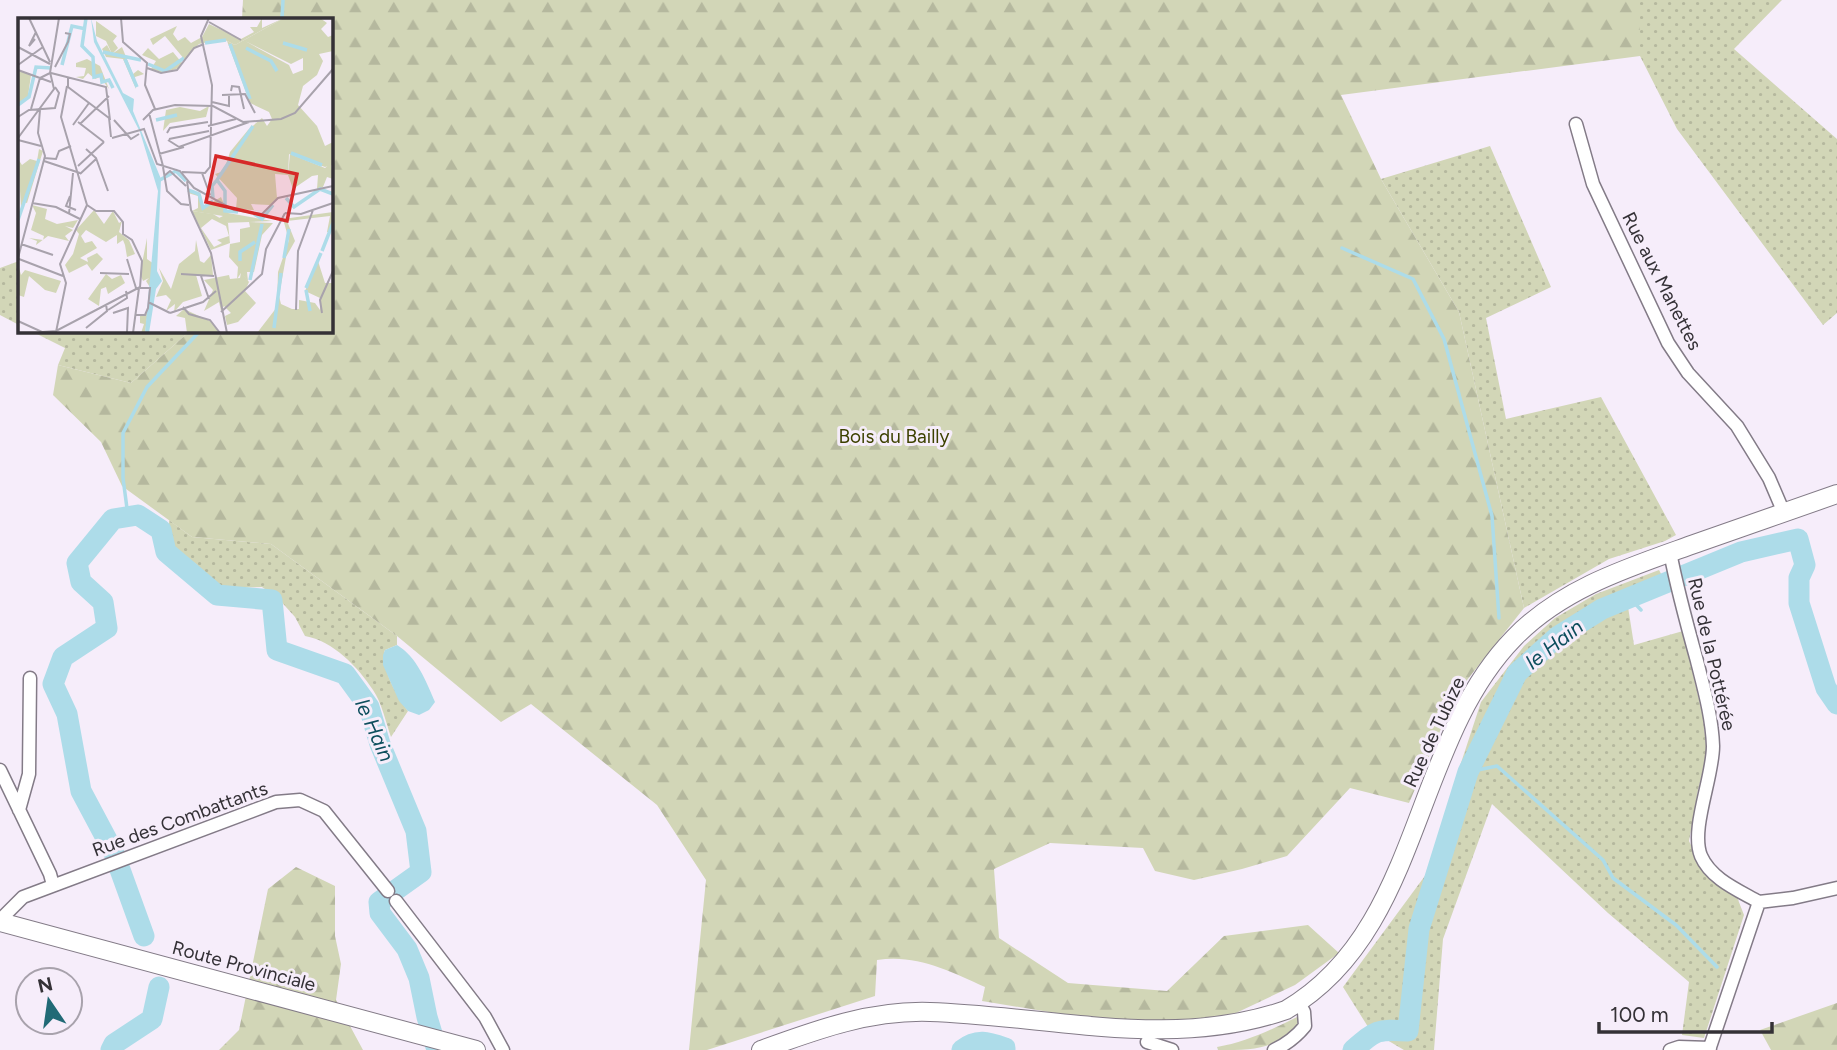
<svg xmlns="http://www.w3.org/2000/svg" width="1837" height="1050" font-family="Figtree,sans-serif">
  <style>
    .grass { fill: url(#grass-dots) }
    .forest { fill: url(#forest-firs) }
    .water { fill: #addce9 }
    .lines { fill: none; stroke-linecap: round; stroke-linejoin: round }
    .stream { stroke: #addce9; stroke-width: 3.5 }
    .river { stroke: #addce9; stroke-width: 21 }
    .minor-casing { stroke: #837b87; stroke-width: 15 }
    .secondary-casing { stroke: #837b87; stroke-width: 20 }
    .minor { stroke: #fff; stroke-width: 12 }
    .secondary { stroke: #fff; stroke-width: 18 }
    .labels { text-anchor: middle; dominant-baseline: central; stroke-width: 6; stroke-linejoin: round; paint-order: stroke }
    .street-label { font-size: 19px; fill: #343136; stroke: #f6edfa }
    .park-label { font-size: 19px; fill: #3d4100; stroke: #f6edfa }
    .water-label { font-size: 21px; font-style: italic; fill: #0d4e5d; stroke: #f6edfa }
    .inset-river { fill: none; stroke: #addce9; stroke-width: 3.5 }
    .inset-road { fill: none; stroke: #a8a2ac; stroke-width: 2 }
    .view { fill: #d62828; fill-opacity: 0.15; stroke: #d62828; stroke-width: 3.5 }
    .inset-edge { fill: none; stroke: #343136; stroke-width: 3.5 }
  </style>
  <defs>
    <pattern id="grass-dots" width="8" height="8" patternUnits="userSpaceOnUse" patternTransform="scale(1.75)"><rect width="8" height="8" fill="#d2d6b7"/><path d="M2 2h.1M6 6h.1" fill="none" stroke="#b5b89e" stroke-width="1.8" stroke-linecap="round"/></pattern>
    <pattern id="forest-firs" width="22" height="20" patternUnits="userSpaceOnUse" patternTransform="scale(1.75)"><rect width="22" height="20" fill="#d2d6b7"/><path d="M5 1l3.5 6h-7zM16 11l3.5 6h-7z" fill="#b5b89e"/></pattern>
  </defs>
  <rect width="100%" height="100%" fill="#f6edfa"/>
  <path class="grass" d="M1640 0H1782L1734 49 1837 139V313L1823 325 1677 129 1640 56Z
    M1490 146 1551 287 1486 318 1506 419 1601 397 1676 535 1665 541 1609 559 1524 608 1459 312 1381 179Z
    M19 261V325L0 315V268Z
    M31 331H190L131 383 58 365 65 348Z
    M169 520 192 537 271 544 397 636V645L385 650C379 664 398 699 408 711L391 737C386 723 382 703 373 690 358 667 333 641 305 636L295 617 277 597 262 587 231 588 214 585 196 564 175 550 169 535Z
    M1659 570 1665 581 1626 594 1634 645 1683 631 1703 717 1707 755 1698 790 1689 841 1705 875 1737 897 1744 915 1704 1038 1682 1035 1689 982 1608 913 1492 804 1443 939 1434 1050H1404L1370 1030 1343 987 1430 869 1459 769 1481 702 1524 646 1555 618 1596 594Z"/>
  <path class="forest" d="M243 0H1640V56L1341 95 1381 179 1459 312 1524 608 1456 694 1409 803 1350 788 1287 856 1242 869 1194 880 1155 871 1143 848 1050 843 994 869 999 938 1068 983 1167 991 1224 936 1308 925 1339 953 1295 985 1236 1013 1158 1030 982 1001 985 987C949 971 917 954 877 960L875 996 707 1050H689L706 880 657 805 531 704 501 722 397 636 271 544 192 537 122 486 101 442 53 395 58 365 131 383 190 331H331V19H242Z
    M296 867 335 886V936L341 964 336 1000 363 1050H219L239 1030 268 889Z
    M1837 1003V1050H1771L1760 1030Z
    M1301 1015 1302 1021C1275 1050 1257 1050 1218 1050L1217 1047C1247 1042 1273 1029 1301 1015Z"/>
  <path class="water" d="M397 645C417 657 426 681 435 702L429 710 419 715 408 711 399 701 383 665V655L385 650Z"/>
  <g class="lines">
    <path class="stream" d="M282 19 283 0
      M1342 248 1413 279 1444 339 1492 516 1499 618
      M128 516 123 478V433L147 387 200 331
      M1630 598 1641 610
      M1468 772 1497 766 1603 860 1613 878 1676 925 1717 967"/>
    <path class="river" d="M144 936 114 853 81 791 67 714 53 684 63 657 107 628 103 602 81 582 77 563 113 519 138 515 161 530 166 552 217 595 272 600 277 650 345 674 369 707 380 744 416 831 421 872 379 902 380 913 407 949 419 978 427 1017 437 1050
      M111 1050 114 1044 152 1019 159 987
      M962 1050C977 1038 988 1042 1005 1048V1050
      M1353 1050C1376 1030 1377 1029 1408 1031L1419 929 1468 772 1517 673 1557 637 1602 609 1741 552 1798 539 1805 565 1799 578V603L1826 688 1837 704"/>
    <defs>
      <path id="minor" d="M1576 124 1593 184 1668 343 1688 373 1737 426 1769 478 1784 513
        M1670 552C1677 589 1687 625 1697 661 1704 689 1712 717 1713 746 1713 778 1690 829 1701 856 1711 879 1738 890 1759 902
        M0 770 50 874 53 885
        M19 810 29 774 30 678
        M396 901 485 1017 503 1050
        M1759 902 1793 898 1837 888
        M0 920 23 897 276 802 300 800 324 811 388 891
        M1147 1042 1172 1050
        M1274 1050C1287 1044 1296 1037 1305 1026L1304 1012 1299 1003
        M1670 1050 1679 1047 1710 1048
        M1709 1050 1759 902"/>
      <path id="secondary" d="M0 922 476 1050
        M761 1050C816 1030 870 1010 930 1012 1051 1016 1171 1050 1286 1010 1422 931 1411 743 1514 638 1563 587 1633 566 1697 543 1744 527 1790 510 1837 494"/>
    </defs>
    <use href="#minor" class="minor-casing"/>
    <use href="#secondary" class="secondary-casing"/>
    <use href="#minor" class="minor"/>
    <use href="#secondary" class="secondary"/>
  </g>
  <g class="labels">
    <g class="street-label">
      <text transform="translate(1662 281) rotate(63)">Rue aux Manettes</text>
      <text transform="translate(1712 654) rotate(77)">Rue de la Pottérée</text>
      <text transform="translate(1434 732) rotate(-65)">Rue de Tubize</text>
      <text transform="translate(180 819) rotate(-20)">Rue des Combattants</text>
      <text transform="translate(244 966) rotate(15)">Route Provinciale</text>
    </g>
    <g class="park-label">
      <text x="894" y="436">Bois du Bailly</text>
    </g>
    <g class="water-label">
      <text transform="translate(1554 644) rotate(-38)">le Hain</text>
      <text transform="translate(375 730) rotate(66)">le Hain</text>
    </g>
  </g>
  <g transform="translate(18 18)">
    <rect width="315" height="315" fill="#f6edfa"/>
    <path d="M244 0V10L266 0 217 27 205 21 181 26 167 42 147 18 135 27 132 21 159 8 155 16 160 23 167 19 173 25 184 19 191 6 223 21 236 14 232 9H239ZM78 3 99 18 95 23 100 30 94 36 88 23 78 18ZM130 30 141 41 155 34 164 45 161 50 145 55 133 51 138 43 124 37ZM0 52 13 57 10 78 0 86ZM272 136 307 150 313 145 315 161 309 159 305 169 299 171 300 157 294 158 275 171 270 157ZM14 187 29 191 27 201 39 206 60 202 55 210 47 208 55 212 47 218 51 223 30 218 18 227 19 223 11 220 25 222 26 218 13 212 18 195ZM76 192 86 206 95 193 101 205 104 203 101 214 111 222 117 236 109 239 107 227 105 222 99 226V217L88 224 68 212 63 218 67 225 74 223 79 230 62 240 70 244 69 240 79 235 85 241 74 253 69 246 51 255 47 247 55 236 61 216 58 212ZM174 193 195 196 210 205 212 225 193 232ZM194 201 208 208 211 218 199 222 204 225 196 229 183 210ZM231 204 255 205 244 217 236 254H229L230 263 223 255 219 261 220 249 211 239 212 226 222 224V211L232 209ZM0 246 3 257 7 252 43 263 38 275 27 272 11 258 6 279 0 277ZM88 256 94 261 103 257 107 265 90 276 88 269 83 271 81 288 70 281Z" fill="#d2d6b7" fill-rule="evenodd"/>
    <path d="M266 0H302L309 5 303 11 310 19 315 17V33L301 36 305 43 299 57 285 68 280 87 299 108 307 128 315 124V147L307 149 271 136 270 157 257 156 259 180 252 187 233 186 236 192 248 193 218 191 219 180 197 156 206 153 212 134 230 112 244 100 249 108 254 101 251 94 232 85 209 23 217 27ZM227 23 273 46 285 40V52L275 56 271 47ZM89 27 94 36 104 29 115 56 120 52 126 56 117 59 118 71 105 41 88 39 84 31ZM69 41 82 48 91 71 82 59 77 61 70 55 65 61 58 59 66 58 68 50 58 49V45ZM175 173 183 177 185 190 203 179 210 195 254 203 205 205 199 201 205 198 174 193 180 190V178L170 175ZM315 194 313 214H309L312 198 269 203 277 223 268 239 261 278 263 286 274 291H281V282L297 285 302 292V280L287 273 300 243 307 265H315V315H239L259 289 260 254 271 222 265 201ZM129 220V241L136 246 127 315H123L126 306 122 305V298L129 295 133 271 128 263 131 260 125 263 122 256ZM178 222 182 243 186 245 193 237 195 257H178L184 278 165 284 156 294 157 286 148 293 153 282 148 277 138 279 145 263 141 250 153 271 161 246 177 233ZM223 254 231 264 227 273 238 285 220 304 209 307 207 298 213 295 206 288 203 293 201 284 186 293 195 272 186 262 211 257 212 261 222 260ZM166 291 194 304 202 315H169L167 300 158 298Z" fill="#d2d6b7" fill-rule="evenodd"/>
    <path d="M191 88 188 99 152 105 145 113 148 92 162 89 182 93ZM21 131 25 133 9 185 5 184 3 189 0 141 4 147 12 141 19 143Z" fill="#d2d6b7"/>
    <path d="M73 0 79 23 105 75 116 81 115 93 143 161 139 253 144 263 138 271 131 315H127L140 173 122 114 76 24Z" fill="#addce9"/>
    <path class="inset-river" d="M68 0 64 28 75 39 76 59 83 57 84 64 91 62 95 70M187 25 208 22M265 25 289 32M212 26 232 81M228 30 253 43 259 53M85 34 123 42M107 41 119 69M130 46 147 53 166 40M44 47 54 8 68 11M0 87 11 79 18 49 33 50M138 102 159 97M273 135 304 147M199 162 235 108M140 163 158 153 168 163M170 172 181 176 185 190 195 183M195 180 194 168 199 162 207 173V193L220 194M268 180 276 189 302 171 315 176M236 196 244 201 255 187M0 202 21 141M304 233 315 205M266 240 271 211M222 243V234L237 224M232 262 244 206M288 270 303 235M288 272 292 293M256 310 263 255"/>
    <path class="inset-road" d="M11 0 32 44M103 0 105 24 129 45 127 67 137 91M191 4 223 22M17 21 11 28 18 14M0 29 32 46M0 47 25 29M37 49 50 24 52 16 47 15M129 50 143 55 159 52 176 30 186 26M0 52 33 64M32 55 41 0M33 55 88 69 92 102M50 60V69L91 100 93 119M49 68 43 99 69 187M213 73 214 68 221 69 226 91M204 77 227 76 237 95M194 84 211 88V77M13 91 22 60 32 55M131 95 145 148M0 99 11 92 37 90 41 75 37 69M96 102 113 121 121 116M125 102 135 92 157 87 195 88 225 104 263 101 277 95 315 51M60 104 86 124M62 106 91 78M55 107 71 85M190 108 218 101M149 115 152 110 190 104M0 120 36 71 32 54M94 120 126 111 139 146 162 153 176 170 216 192 244 196 260 180 315 168M151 121 191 113M0 122 23 128M150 122 161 129 231 104M68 131 78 140 90 173M141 136 166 129M26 140 38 141 41 133 53 128M26 143 62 155M60 148 86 124M145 149 149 173 163 186 171 187M164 154 187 155 192 149 194 67 183 18 191 0M184 155 192 177M62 156 78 141M146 158 152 153 168 168M169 163 173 192 193 235 209 315M52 178 48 188 58 192M14 185 38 189 62 201M267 195 283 196 315 185M51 196 55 155M3 226 35 237M0 240 27 138 20 115 22 92M1 241 45 258M109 241 118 270M82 255 111 256M163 256 196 258M183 258 191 281M130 284 152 295M165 289 171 296 192 302 202 315M90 292 109 280 108 273M278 292 280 233 295 192M203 294 244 256 248 231 267 195M95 295 110 290 109 314M152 295 185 284 198 273M304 295 302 282 315 253M117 297H127L130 290 132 270H122M0 303 24 314 38 313 122 269 124 243 114 222 105 216V204L96 193H78L69 187M68 310 89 293 88 286M38 314 48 265 42 246 69 187M115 315 121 270"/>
    <path class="view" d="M198 138 279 156 269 203 188 184Z"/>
    <rect width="315" height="315" class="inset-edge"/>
  </g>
  <g transform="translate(49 1001) rotate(347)"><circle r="33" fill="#f6edfa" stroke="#a8a2ac" stroke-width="2"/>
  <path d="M0-5L12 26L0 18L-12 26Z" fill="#216a76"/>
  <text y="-10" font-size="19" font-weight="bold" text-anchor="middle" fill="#343136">N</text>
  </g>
  <path d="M1599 1022v10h173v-10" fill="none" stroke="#343136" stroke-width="3.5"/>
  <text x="1610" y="1022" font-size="21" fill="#343136" stroke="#f6edfa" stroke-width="5" paint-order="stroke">100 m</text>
</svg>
